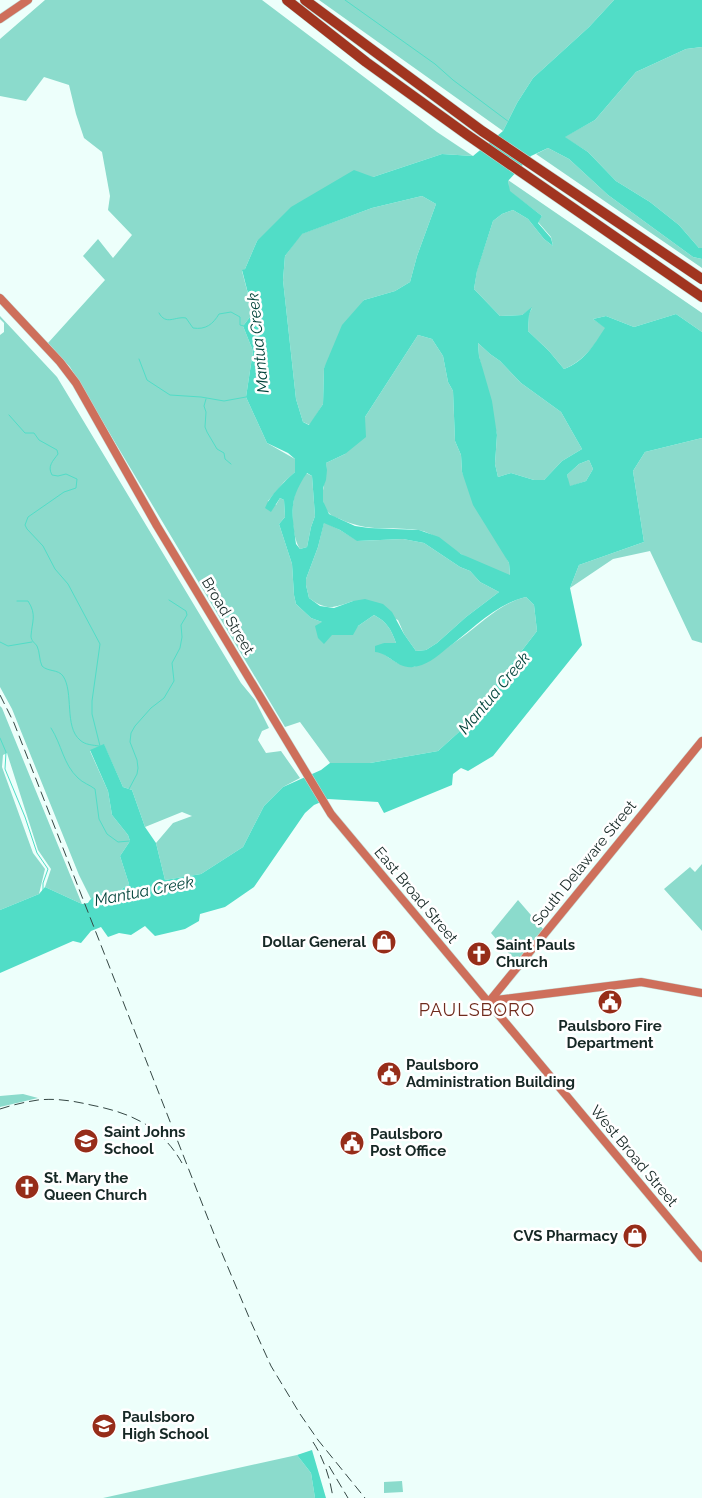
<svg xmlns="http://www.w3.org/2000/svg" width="702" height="1498" font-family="Raleway,sans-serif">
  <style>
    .green { fill: #8bdbcc }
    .water { fill: #51ddc7; fill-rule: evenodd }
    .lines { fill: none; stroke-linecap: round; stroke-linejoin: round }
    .stream { stroke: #51ddc7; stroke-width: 1 }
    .secondary-casing { stroke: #c6d8d4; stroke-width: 9 }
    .highway-casing { stroke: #c6d8d4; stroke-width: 11 }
    .secondary { stroke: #ce6f5b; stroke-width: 8 }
    .highway { stroke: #a13520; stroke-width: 10 }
    .rail { stroke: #354744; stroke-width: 1; stroke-dasharray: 10 5; stroke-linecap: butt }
    .labels { text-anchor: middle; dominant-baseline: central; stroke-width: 5; stroke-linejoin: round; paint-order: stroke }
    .street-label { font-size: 15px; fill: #162825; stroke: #fff }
    .poi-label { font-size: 15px; font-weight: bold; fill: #162825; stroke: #fff; text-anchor: start }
    .water-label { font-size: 16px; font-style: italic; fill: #02443b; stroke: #fff }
    .quarter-label { font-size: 18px; letter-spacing: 1px; fill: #6f2b1d; stroke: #fff }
  </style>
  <rect width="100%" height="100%" fill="#edfffb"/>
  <path class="green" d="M45 0H262L437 132 473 156 442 154 373 177 257 241 245 269 242 271 253 313 243 326 253 351 246 397 267 443 295 459V472L284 482 268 501 276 505 280 498 284 500 285 517 279 524 292 564 294 595 296 604 311 618 322 622 332 635 358 626 374 615C387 622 391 629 396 643H384L381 652C392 660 401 667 414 667 430 658 446 649 461 638 482 623 500 603 526 597L534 605 537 631 459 732 438 751 370 763H330L300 722 285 727 70 367 48 343 105 280 83 256 98 239 113 258 132 235 108 210 110 196 102 152 84 138 76 114 69 85 44 77 26 101 0 96V39Z
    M319 0H614L589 27 533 78 517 103 503 131Z
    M702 47V248H699L679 225 650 202 616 181 588 152 564 137 595 120 636 72 686 49Z
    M548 148 569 159 608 195 693 257 702 259V268L536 154Z
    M508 180 702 313V332L676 314 634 327 606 316 593 319 606 328C594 346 584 361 564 369L549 351 528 331 529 314 532 308 522 315 500 316 474 289 477 270 493 221 502 214 513 210 528 219 544 239 553 246 551 237 538 222 542 216 509 191Z
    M422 196 436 204 417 256 410 282 395 291 364 300 324 368 323 404 310 425 303 422 296 399 283 280 285 256 301 234 372 208Z
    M0 316 57 377 241 683 255 700 269 728 262 731 258 740 266 753 281 751 300 778 283 787 264 806 243 847 201 874 165 880 156 843 173 823 192 816 182 812 145 827 132 790 123 787 104 745 90 751 108 791 112 815 128 835 130 841 120 856 129 884 115 894 103 893 91 899 79 875 12 709 0 687V335L4 332V323L0 319Z
    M418 335 432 339 443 356 448 382 453 391 455 441 461 455 462 472 509 563 510 576C494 569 476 563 461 554 446 546 436 533 418 530 388 526 370 533 340 519 337 518 332 516 330 514 315 501 328 480 326 463L345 454 365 417Z
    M478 343 490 354 500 361 521 383 561 412 582 449 562 461 544 480H534L511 473 498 477 495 464 497 435 479 356Z
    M702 438V643L692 640 650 551 613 559 570 588 579 565 644 542 633 471 645 452Z
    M589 460 593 469 586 481 569 487 567 475 579 464Z
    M306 473 312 476 315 516 311 527 307 547 300 549C291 536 290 500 298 486 300 481 304 477 306 473Z
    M324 522 340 530 358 541 403 539 424 543 460 567 470 571 480 582 499 592 466 617 437 643 426 650 416 651 404 634 398 620 353 601C333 608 327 611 309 598L306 585V579L318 547Z
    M0 706 2 708 82 904 45 887 51 869 38 850 7 753 3 755 2 767 33 853 45 869 39 894 0 910Z
    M702 864V931L664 889 690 867 695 872Z
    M518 900 543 929 516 962 491 933Z
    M23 1094 38 1098 0 1107V1096Z
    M297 1455 311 1473 315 1498H103Z
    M402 1481 403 1492 384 1493V1482Z"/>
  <path class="water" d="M614 0H702V47L686 49 636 72 595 120 565 137 588 152 616 181 650 202 679 225 699 248H702V259L693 257 608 195 569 159 548 148 531 156 508 181 510 191 542 216 538 223 551 238 553 246 544 239 528 219 513 210 502 214 493 221 477 271 474 289 500 316 522 315 532 307 529 315 528 331 549 351 564 369C585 361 593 346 605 328L593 319 606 316 634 327 676 314 702 332V438L645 452 633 471 644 542 579 565 570 588 582 645 493 756 468 771 461 768 453 774 452 785 384 813 378 802 328 799 314 805 305 813 254 887 225 907 200 914 199 921 185 929 155 936 145 926 131 935 119 933 108 937 101 927 91 931 81 943 73 941 0 973V910L39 894 45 887 82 904 88 903C94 893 104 893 115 894L129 884 120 856 130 841 128 835 112 815 108 791 90 750 104 744 123 787 132 790 145 827 156 843 165 880 201 874 243 847 264 806 283 787 321 770 330 763H370L438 751 459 732 537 631 534 605 526 597C495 604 471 631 446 649 437 657 425 666 413 667 397 669 389 653 375 652V646L384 643H396C391 629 387 622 374 615L358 626 353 635H332L324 644 318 638 315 626 322 622 311 618 296 604 294 595 292 564 279 524 285 517 284 500 280 498 271 512 265 508C270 495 285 481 295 472V459L288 453 267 443 246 397 253 351 243 326 253 313 242 270 245 269 257 241 291 207 354 170 373 177 442 154 473 156 503 131 517 103 533 78 589 27ZM422 196 436 204 417 256 410 282 395 291 364 300 342 325 324 368 323 404 309 425 303 422 296 399 283 280 285 256 302 234 372 208ZM418 335 432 339 443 356 448 382 453 391 455 441 461 455 462 472 473 505 509 563 510 575 461 554 439 537 419 530 369 528 355 526 329 514 323 501V488L326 480 327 470 326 463 345 454 366 437 365 417ZM478 343 490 354 500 361 521 383 561 412 582 449 562 461 544 480H534L511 473 498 477 495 464 497 435 492 401 479 356ZM589 460 593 469 586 481 570 486 567 475 579 464ZM307 473 312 476 315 516 311 527 307 547 300 549 296 544C292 513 288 500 307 473ZM324 523 340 530 357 541 403 539 424 543 460 567 470 571 480 582 499 592 466 617 437 643 426 650 416 651 404 634 392 612 383 604 365 599 353 601 334 608 320 606 309 598 306 585V579L318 547Z
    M312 1450 326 1498H315L311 1473 297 1455Z"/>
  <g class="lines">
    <path class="stream" d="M345 0 435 64 453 80 509 122
      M159 313C166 326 175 316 186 318L193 328C206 330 213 324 219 314L231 312 240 317V325L244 326
      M139 359 147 380 170 395 201 397 224 401 246 397
      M206 399 204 406 206 412 205 427 207 432 217 449 224 453 225 459 231 464
      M9 415 25 433H34L39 440 57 450 58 454C53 461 47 466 52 475L58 476 66 474 77 479 76 488 64 492 28 517 25 525 27 529 43 546 55 569 68 584 100 644 92 701V714L100 746
      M17 601H28C37 615 32 621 31 636 31 641 35 643 37 646 40 652 39 660 42 666 48 672 58 669 63 676 74 692 64 727 80 740 85 745 93 745 99 746
      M0 642 8 646 32 642
      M51 728C62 745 63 764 78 778 83 783 90 785 95 789L99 819 107 834 118 842 130 841
      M0 738 6 752 5 769 25 817 37 853 48 869 43 883V891
      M129 789 137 774 138 768 137 760 130 742 131 733 135 726 151 708 164 698 174 681 172 663 180 648 182 637 181 625 187 615 186 611 169 600"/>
    <defs>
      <path id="secondary" d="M0 19 28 0
        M0 298 60 362 76 383 157 526 331 814 702 1258
        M488 1003 702 741
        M488 1003 496 1000 641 982 702 993"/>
      <path id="highway" d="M287 0 366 62 466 134 702 297
        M305 0 482 131 702 279"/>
    </defs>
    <use href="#secondary" class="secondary-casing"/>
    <use href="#highway" class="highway-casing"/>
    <use href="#secondary" class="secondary"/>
    <use href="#highway" class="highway"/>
    <path class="rail" d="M0 695 14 723 216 1239 251 1322 271 1366 300 1414 318 1440 365 1498
      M0 1109C12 1105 25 1102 38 1100 56 1098 74 1101 91 1105 131 1113 161 1126 182 1163
      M313 1442C324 1459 330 1478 333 1498
      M329 1466 348 1498"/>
  </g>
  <defs>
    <symbol id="shop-disc" viewBox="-11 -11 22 22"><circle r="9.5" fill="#962d19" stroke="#fff"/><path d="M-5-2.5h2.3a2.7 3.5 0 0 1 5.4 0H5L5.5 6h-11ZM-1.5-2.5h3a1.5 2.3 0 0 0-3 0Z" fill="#fff"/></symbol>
    <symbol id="church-disc" viewBox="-11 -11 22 22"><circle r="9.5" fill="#962d19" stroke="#fff"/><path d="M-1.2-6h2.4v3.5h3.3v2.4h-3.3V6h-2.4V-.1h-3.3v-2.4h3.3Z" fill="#fff"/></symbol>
    <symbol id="civic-disc" viewBox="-11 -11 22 22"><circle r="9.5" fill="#962d19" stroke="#fff"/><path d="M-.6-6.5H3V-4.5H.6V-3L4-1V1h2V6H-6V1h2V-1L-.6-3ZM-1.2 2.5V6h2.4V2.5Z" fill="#fff"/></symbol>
    <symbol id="school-disc" viewBox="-11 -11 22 22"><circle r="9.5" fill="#962d19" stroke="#fff"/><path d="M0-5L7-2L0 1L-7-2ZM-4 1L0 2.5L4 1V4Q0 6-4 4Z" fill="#fff"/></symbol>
  </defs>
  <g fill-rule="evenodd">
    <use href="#shop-disc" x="370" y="928" width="28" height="28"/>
    <use href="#church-disc" x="465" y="940" width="28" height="28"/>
    <use href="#civic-disc" x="596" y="988" width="28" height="28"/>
    <use href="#civic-disc" x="375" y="1060" width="28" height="28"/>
    <use href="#school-disc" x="72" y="1127" width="28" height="28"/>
    <use href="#civic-disc" x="338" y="1129" width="28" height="28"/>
    <use href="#church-disc" x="13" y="1173" width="28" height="28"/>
    <use href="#shop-disc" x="621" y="1222" width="28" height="28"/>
    <use href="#school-disc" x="90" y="1412" width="28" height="28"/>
  </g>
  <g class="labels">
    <g class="street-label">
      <text transform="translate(228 616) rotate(59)">Broad Street</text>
      <text transform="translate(584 863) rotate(-51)">South Delaware Street</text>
      <text transform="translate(416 895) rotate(50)">East Broad Street</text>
      <text transform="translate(634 1156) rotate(50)">West Broad Street</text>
    </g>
    <g class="poi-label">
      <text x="366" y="942" text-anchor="end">Dollar General</text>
      <text x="496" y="945">Saint Pauls<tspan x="496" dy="17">Church</tspan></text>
      <text x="610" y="1026" text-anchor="middle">Paulsboro Fire<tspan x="610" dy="17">Department</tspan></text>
      <text x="406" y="1065">Paulsboro<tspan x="406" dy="17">Administration Building</tspan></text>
      <text x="104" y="1132">Saint Johns<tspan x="104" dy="17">School</tspan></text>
      <text x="370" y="1134">Paulsboro<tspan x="370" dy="17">Post Office</tspan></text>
      <text x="44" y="1178">St. Mary the<tspan x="44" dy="17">Queen Church</tspan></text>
      <text x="618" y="1236" text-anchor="end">CVS Pharmacy</text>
      <text x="122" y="1417">Paulsboro<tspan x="122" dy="17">High School</tspan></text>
    </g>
    <g class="water-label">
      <text transform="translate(258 343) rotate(-96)">Mantua Creek</text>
      <text transform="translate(494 693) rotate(-50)">Mantua Creek</text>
      <text transform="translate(144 891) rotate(-11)">Mantua Creek</text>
    </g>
    <g class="quarter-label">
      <text x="477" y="1009">PAULSBORO</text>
    </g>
  </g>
</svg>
